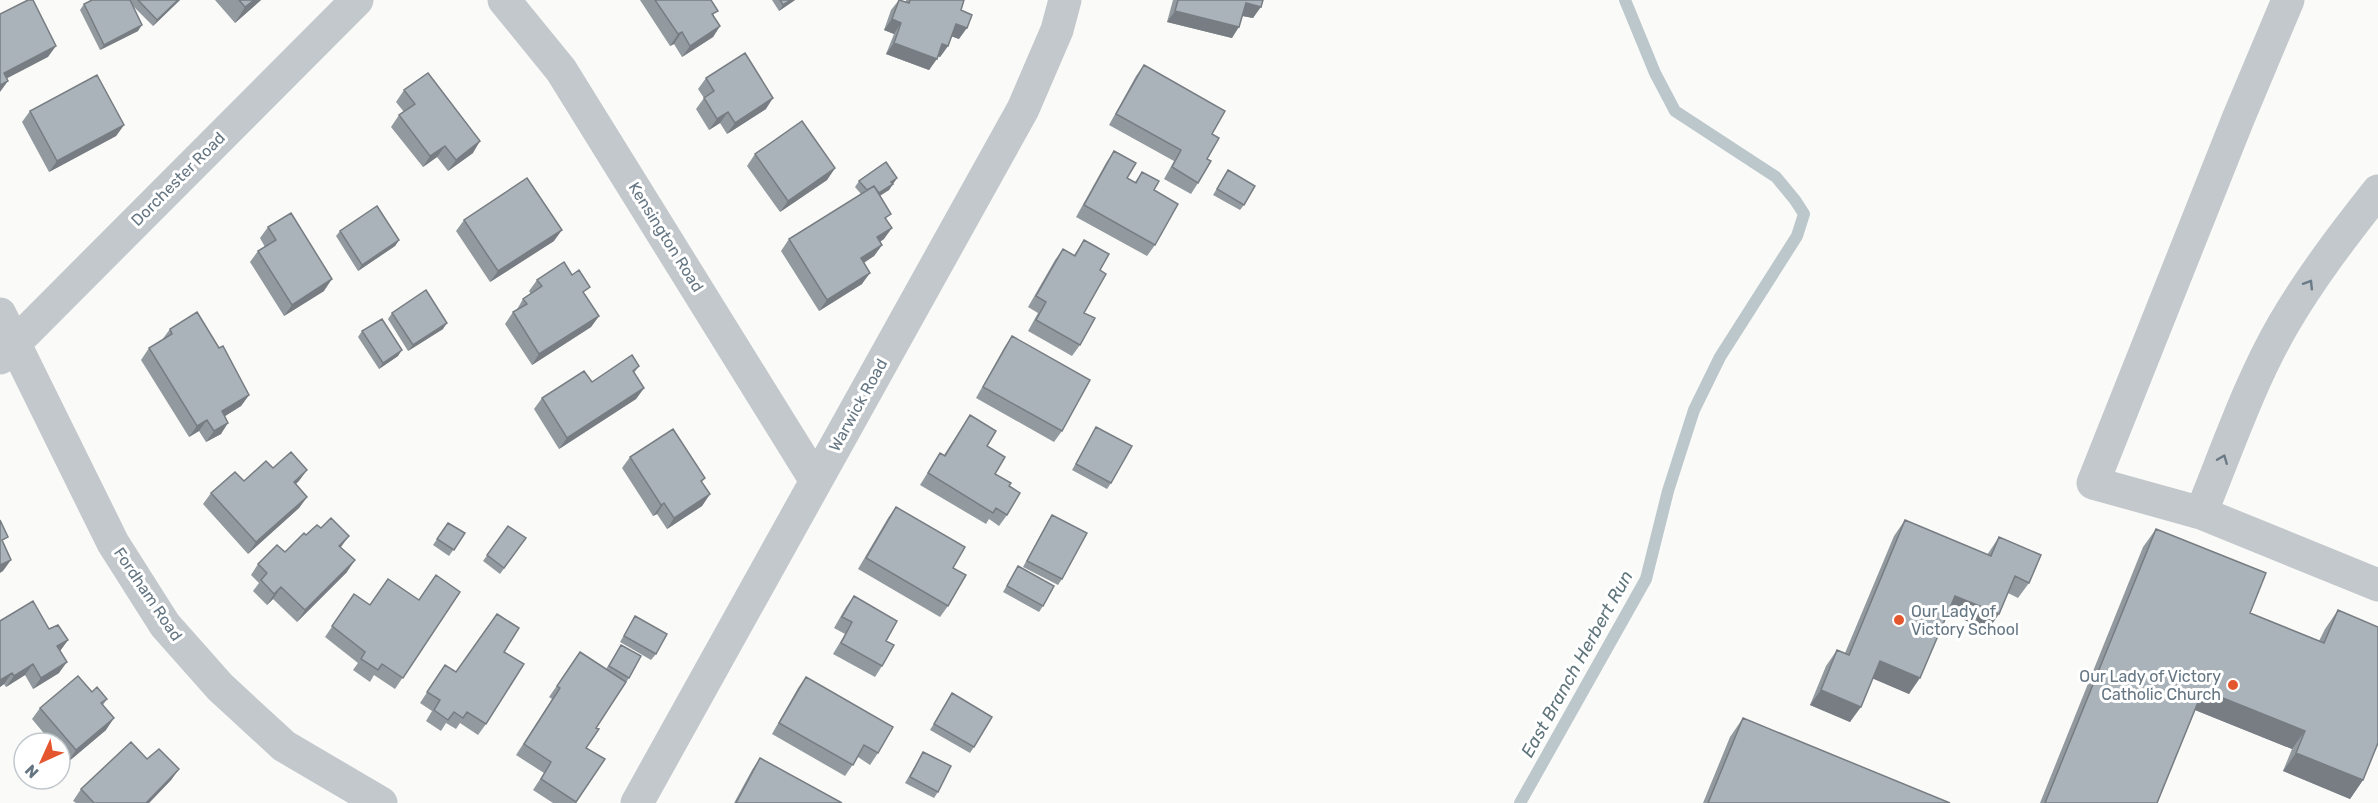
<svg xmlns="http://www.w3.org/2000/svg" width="2378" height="803" font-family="Rubik,sans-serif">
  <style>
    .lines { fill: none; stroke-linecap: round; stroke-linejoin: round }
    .stream { stroke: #bbc7cb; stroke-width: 12 }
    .minor { stroke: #c3c8cc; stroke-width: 33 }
    .wall { fill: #929a9f }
    .shaded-wall { fill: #777d82 }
    .building { fill: #aab3b9; stroke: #777d82; stroke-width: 1.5 }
    .oneway { stroke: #6a7a87 }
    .poi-dot { fill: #e4572e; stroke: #fff; stroke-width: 2 }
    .labels { text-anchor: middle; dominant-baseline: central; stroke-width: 6; stroke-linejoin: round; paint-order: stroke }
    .street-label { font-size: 16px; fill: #657683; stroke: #fff }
    .poi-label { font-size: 16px; fill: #657683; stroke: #fff; text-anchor: start }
    .water-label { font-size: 18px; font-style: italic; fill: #60757c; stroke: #fff }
  </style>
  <rect width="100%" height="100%" fill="#fafaf8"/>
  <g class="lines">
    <path class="stream" d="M1520 803 1646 579 1668 491 1694 410 1720 357 1797 236 1804 214 1795 200 1776 177 1675 111 1655 73 1625 0"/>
    <path class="minor" d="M504 0 561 70 816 481
      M2288 0 2238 119 2093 483 2201 513 2378 585
      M0 314 113 543 165 625 220 687 284 746 381 803
      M0 358 357 0
      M2201 513C2227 450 2249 384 2283 325 2311 277 2344 234 2378 191
      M637 803 1023 109 1057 30 1065 0"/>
  </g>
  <path class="wall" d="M92 0H180L153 26 131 4 138 31 100 50 80 10 84 4Z
    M215 0H261L235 23Z
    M640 0H711L714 16 720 26 713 37 682 57 674 44 670 46Z
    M772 0H795L779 11Z
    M899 0 906 2V0H964L961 10 959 39 951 36 948 46 940 57 938 56 929 70 886 54 894 34 884 30 891 10Z
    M1173 0H1263L1253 18 1242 16 1232 38 1167 22Z
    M1144 65 1212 134 1207 159 1198 183 1191 194 1164 179 1174 161 1109 125 1136 76Z
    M706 78 766 109 727 134 720 123 709 130 696 109 704 98 698 89Z
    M404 90 473 153 448 171 437 157 423 167 391 127 399 115 404 112 396 102Z
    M30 111 124 125 116 136 49 172 22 122Z
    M1114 151 1127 178 1135 182 1142 172 1154 190 1155 245 1147 256 1076 217 1106 163Z
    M755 154 835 168 827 180 780 212 747 166Z
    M1228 170 1244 205 1240 210 1213 195Z
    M897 178 889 190 880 196 887 221 884 239 880 242 882 245 874 256 864 263 862 284 819 311 781 251 789 239 861 194 855 187 859 181Z
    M464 220 554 241 490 282 456 231Z
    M268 227 324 291 284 316 250 262 258 251 265 247 260 238Z
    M340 231 399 240 395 246 358 271 336 236Z
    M1084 240 1100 270 1084 313 1080 345 1072 356 1028 331 1038 313 1028 307 1055 260 1063 249 1074 255Z
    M537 280 585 294 599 316 591 327 532 365 505 324 513 312 516 311 523 299 531 294 529 291Z
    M392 313 443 329 408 351 388 319Z
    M170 329 249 395 241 406 225 416 221 434 206 442 199 431 189 437 141 360 149 348 162 340Z
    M362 331 398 356 379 369 358 337Z
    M1012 336 1062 431 1054 442 976 398 1004 348Z
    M639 366 634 373 644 388 636 399 559 449 534 409 542 398Z
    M970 415 987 446 995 474 1009 486 1007 515 999 526 989 519 986 524 920 485 940 453 944 455Z
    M1096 427 1111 483 1107 489 1072 470Z
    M630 457 705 478 702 482 710 494 702 506 667 529 657 514 653 516 622 468Z
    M273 468 307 470 296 484 307 497 299 508 248 554 203 504 211 493 244 481Z
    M896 507 953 568 948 606 940 617 858 569 888 518Z
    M1052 515 1062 579 1058 585 1023 567 1048 521Z
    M1905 520 1987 555 1999 537 2029 583 2018 598 2008 593 1988 630 1948 613 1909 694 1873 678 1850 722 1810 705 1826 666 1837 650 1845 653 1894 536Z
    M448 523 465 533 449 556 433 545Z
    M508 526 526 538 500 574 483 561Z
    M2156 529 2250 613 2319 641 2325 629 2338 610 2363 780 2350 799 2283 771 2292 749 2195 710 2157 803H2040L2143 547Z
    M306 535 341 548 347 572 297 622 273 599 267 605 253 591 259 583 251 575 258 564 285 552Z
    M1018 566 1043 606 1039 612 1003 592Z
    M460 592 395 689 374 675 370 682 353 670 358 663 325 637 354 594 370 605 419 600Z
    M854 596 882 666 875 677 833 654 845 634 834 628 846 607Z
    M635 616 656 654 651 660 620 642Z
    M0 621 49 629 68 640 60 651 59 673 33 689 25 675 6 687 4 684 0 687Z
    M621 645 629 678 596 728 586 748 605 759 576 803H553L533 790 544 773 516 755 552 699 549 697 580 652 606 669Z
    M504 652 486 724 478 735 460 723 456 729 446 723 441 731 426 721 432 711 420 703 445 665 456 672Z
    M806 677 878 753 870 765 858 757 845 776 772 734 798 688Z
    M92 692 107 699 103 705 106 730 68 762 60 752V743H52L32 719 40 708Z
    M952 693 974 747 970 753 930 730Z
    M1743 718 1950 803H1703L1730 737Z
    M923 752 938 792 934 798 905 783Z
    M760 758 842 803H734L752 770Z
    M147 759 179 769 171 780 149 803H76L73 801 81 789Z"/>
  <path class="shaded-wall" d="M178 0H180L153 26 157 20Z
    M254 0H261L235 23 245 7Z
    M791 0H795L779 11 783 5Z
    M1246 3 1261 7 1253 18 1238 15Z
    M1175 11 1239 27 1232 38 1167 22Z
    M892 19 901 23 894 34 884 30Z
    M956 24 967 28 959 39 948 35Z
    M142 25 138 31 100 50 104 45Z
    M720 26 713 37 682 57 690 46Z
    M682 32 674 44 670 46 678 34Z
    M894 43 937 59 929 70 886 54Z
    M942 44 948 46 940 57 934 55Z
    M56 46 48 57 0 82 4 73Z
    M8 81 0 92V85Z
    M773 98 766 109 727 134 735 123Z
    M728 112 720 123 709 130 717 119Z
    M124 125 116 136 49 172 57 161Z
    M480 141 473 153 448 171 456 160Z
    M445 146 437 157 423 167 430 156Z
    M835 168 827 180 780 212 788 201Z
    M897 178 889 190 869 202 891 182Z
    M892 228 884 239 869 248 877 237Z
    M562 230 554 241 490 282 498 271Z
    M399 240 395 246 358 271 362 265Z
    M882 245 874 256 853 269 861 258Z
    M870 273 862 284 819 311 827 300Z
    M332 279 324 291 284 316 292 305Z
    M599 316 591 327 532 365 539 354Z
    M447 323 443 329 408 351 413 345Z
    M402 350 398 356 379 369 383 363Z
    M644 388 636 399 559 449 567 438Z
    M249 395 241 406 214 423 222 411Z
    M207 420 199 431 189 437 197 426Z
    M228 423 221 434 206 442 214 431Z
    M307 470 299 481 286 493 294 482Z
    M710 494 702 506 667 529 674 518Z
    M307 497 299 508 248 554 256 542Z
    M664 503 657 514 653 516 661 505Z
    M349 536 341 547 331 557 339 546Z
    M11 560 3 571 0 573V565Z
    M355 560 347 572 297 622 305 610Z
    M281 587 273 599 267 605 274 594Z
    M1955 596 1999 614 1988 630 1944 611Z
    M68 640 60 651 57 646Z
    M1880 661 1920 678 1909 694 1869 677Z
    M67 662 59 673 33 689 41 678Z
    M33 664 25 675 6 687 14 676Z
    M12 673 4 684 0 687V680Z
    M1821 690 1861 707 1850 722 1810 705Z
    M2203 690 2305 731 2292 749 2190 708Z
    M114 718 106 730 68 762 76 750Z
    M2296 753 2363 780 2350 799 2283 771Z
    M179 769 171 780 149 803H146Z"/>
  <path class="building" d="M28 0H33L56 46 4 73 8 81 0 85V14Z
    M92 0H130L142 25 104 45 84 4Z
    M138 0H178L157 20Z
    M239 0H254L245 7Z
    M655 0H711L718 11 712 14 720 26 690 46 682 32 678 34Z
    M780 0H791L783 5Z
    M899 0 909 3 910 0H964L961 10 972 15 967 28 956 24 948 46 942 44 937 59 894 43 901 23 892 19Z
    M1178 0H1263L1261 7 1246 3 1239 27 1175 11Z
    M745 53 773 98 735 123 728 112 717 119 704 98 714 91 706 78Z
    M1144 65 1225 111 1212 134 1219 138 1207 159 1211 161 1198 183 1172 167 1181 150 1116 114Z
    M428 73 480 141 456 160 445 146 430 156 399 115 415 104 404 90Z
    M97 75 124 125 57 161 30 111Z
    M802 121 835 168 788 201 755 154Z
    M1114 151 1136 163 1127 178 1136 183 1142 172 1159 181 1154 190 1178 204 1155 245 1084 205Z
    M886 162 897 178 891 182 893 184 879 193 874 186 867 190 859 181Z
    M1228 170 1255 186 1244 205 1217 189Z
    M527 178 562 230 498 271 464 220Z
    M874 186 891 214 885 218 892 228 877 237 882 245 861 258 870 273 827 300 789 239Z
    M377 206 399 240 362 265 340 231Z
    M291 213 332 279 292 305 258 251 276 240 268 227Z
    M1084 240 1109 254 1100 270 1106 274 1084 313 1095 318 1080 345 1036 320 1046 302 1036 296 1063 249 1075 256Z
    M564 262 572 275 579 270 590 287 583 292 599 316 539 354 513 312 527 304 523 299 542 286 537 280Z
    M426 290 447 323 413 345 392 313Z
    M197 312 219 348 223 346 249 395 222 411 228 423 214 431 207 420 197 426 149 348 172 334 170 329Z
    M382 319 402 350 383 363 362 331Z
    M1012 336 1090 380 1062 431 983 387Z
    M632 355 639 366 633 371 644 388 567 438 542 398 584 371 592 382Z
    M970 415 996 431 987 446 1005 457 995 474 1011 483 1009 486 1020 493 1007 515 996 508 993 513 928 473 940 453 945 456Z
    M1096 427 1132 446 1111 483 1076 464Z
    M673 429 705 478 701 481 710 494 674 518 664 503 661 505 630 457Z
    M291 452 307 470 294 482 307 497 256 542 211 493 235 472 244 481 266 461 273 468Z
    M896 507 965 547 953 568 966 575 948 606 866 558Z
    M1052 515 1087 533 1062 579 1027 561Z
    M331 518 349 536 339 546 355 560 305 610 281 587 274 594 261 580 267 573 258 564 277 545 285 552 304 533 306 535 317 525 321 528Z
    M0 520 8 537 2 540 11 560 0 565Z
    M1905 520 1991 556 1999 537 2041 555 2029 583 2015 576 1999 614 1955 596 1920 678 1880 661 1861 707 1821 690 1837 650 1849 655Z
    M448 523 465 533 454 550 437 539Z
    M508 526 526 538 504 568 487 555Z
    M2156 529 2266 573 2250 613 2324 643 2338 610 2378 627V743L2363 780 2296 753 2305 731 2203 690 2157 803H2045Z
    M1018 566 1054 586 1043 606 1007 586Z
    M436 575 460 592 403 678 382 664 378 670 361 659 365 652 332 626 354 594 370 605 388 579 419 600Z
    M854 596 897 621 886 641 894 645 882 666 841 643 852 622 842 617Z
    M33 601 49 629 58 625 68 640 57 646 67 662 41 678 33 664 14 676 12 673 0 680V621Z
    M497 614 519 628 504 652 524 664 486 724 467 712 463 718 454 712 448 720 434 710 440 700 427 692 445 665 456 672Z
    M635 616 667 634 656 654 624 636Z
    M621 645 641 656 629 678 609 666Z
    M580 652 626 682 596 728 599 729 586 748 605 759 576 802 541 779 551 762 524 744 560 688 557 686Z
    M78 676 92 692 97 687 107 699 101 703 114 718 76 750 40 708Z
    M806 677 893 727 878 753 864 745 853 765 779 723Z
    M952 693 992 717 974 747 934 724Z
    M1743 718 1950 803H1708Z
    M131 742 147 759 159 749 179 769 146 803H94L81 789Z
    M923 752 951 766 938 792 910 777Z
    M760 758 842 803H736Z"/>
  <defs><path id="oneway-chevron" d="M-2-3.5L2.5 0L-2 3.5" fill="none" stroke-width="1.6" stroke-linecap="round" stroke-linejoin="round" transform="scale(1.5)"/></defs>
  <g class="oneway">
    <use href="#oneway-chevron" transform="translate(2309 284) rotate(-58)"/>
    <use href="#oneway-chevron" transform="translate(2223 459) rotate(-68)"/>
  </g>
  <g class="poi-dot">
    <circle cx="1899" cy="620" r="6"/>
    <circle cx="2233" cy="685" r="6"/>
  </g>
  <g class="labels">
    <g class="street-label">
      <text transform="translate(178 179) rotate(-45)">Dorchester Road</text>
      <text transform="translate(666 237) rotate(58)">Kensington Road</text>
      <text transform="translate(858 405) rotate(-61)">Warwick Road</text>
      <text transform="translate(148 594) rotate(56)">Fordham Road</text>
    </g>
    <g class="poi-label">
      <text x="1911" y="611">Our Lady of<tspan x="1911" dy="18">Victory School</tspan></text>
      <text x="2221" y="676" text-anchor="end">Our Lady of Victory<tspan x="2221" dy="18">Catholic Church</tspan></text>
    </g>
    <g class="water-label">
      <text transform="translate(1577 664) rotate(-61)">East Branch Herbert Run</text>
    </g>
  </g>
  <g transform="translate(42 761) rotate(225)"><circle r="28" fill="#ffffff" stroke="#c1c8cd" stroke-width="1.5"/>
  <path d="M0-4.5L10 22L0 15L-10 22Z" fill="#e4572e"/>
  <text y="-9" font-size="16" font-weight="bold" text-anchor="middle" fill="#657683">N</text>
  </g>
</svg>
